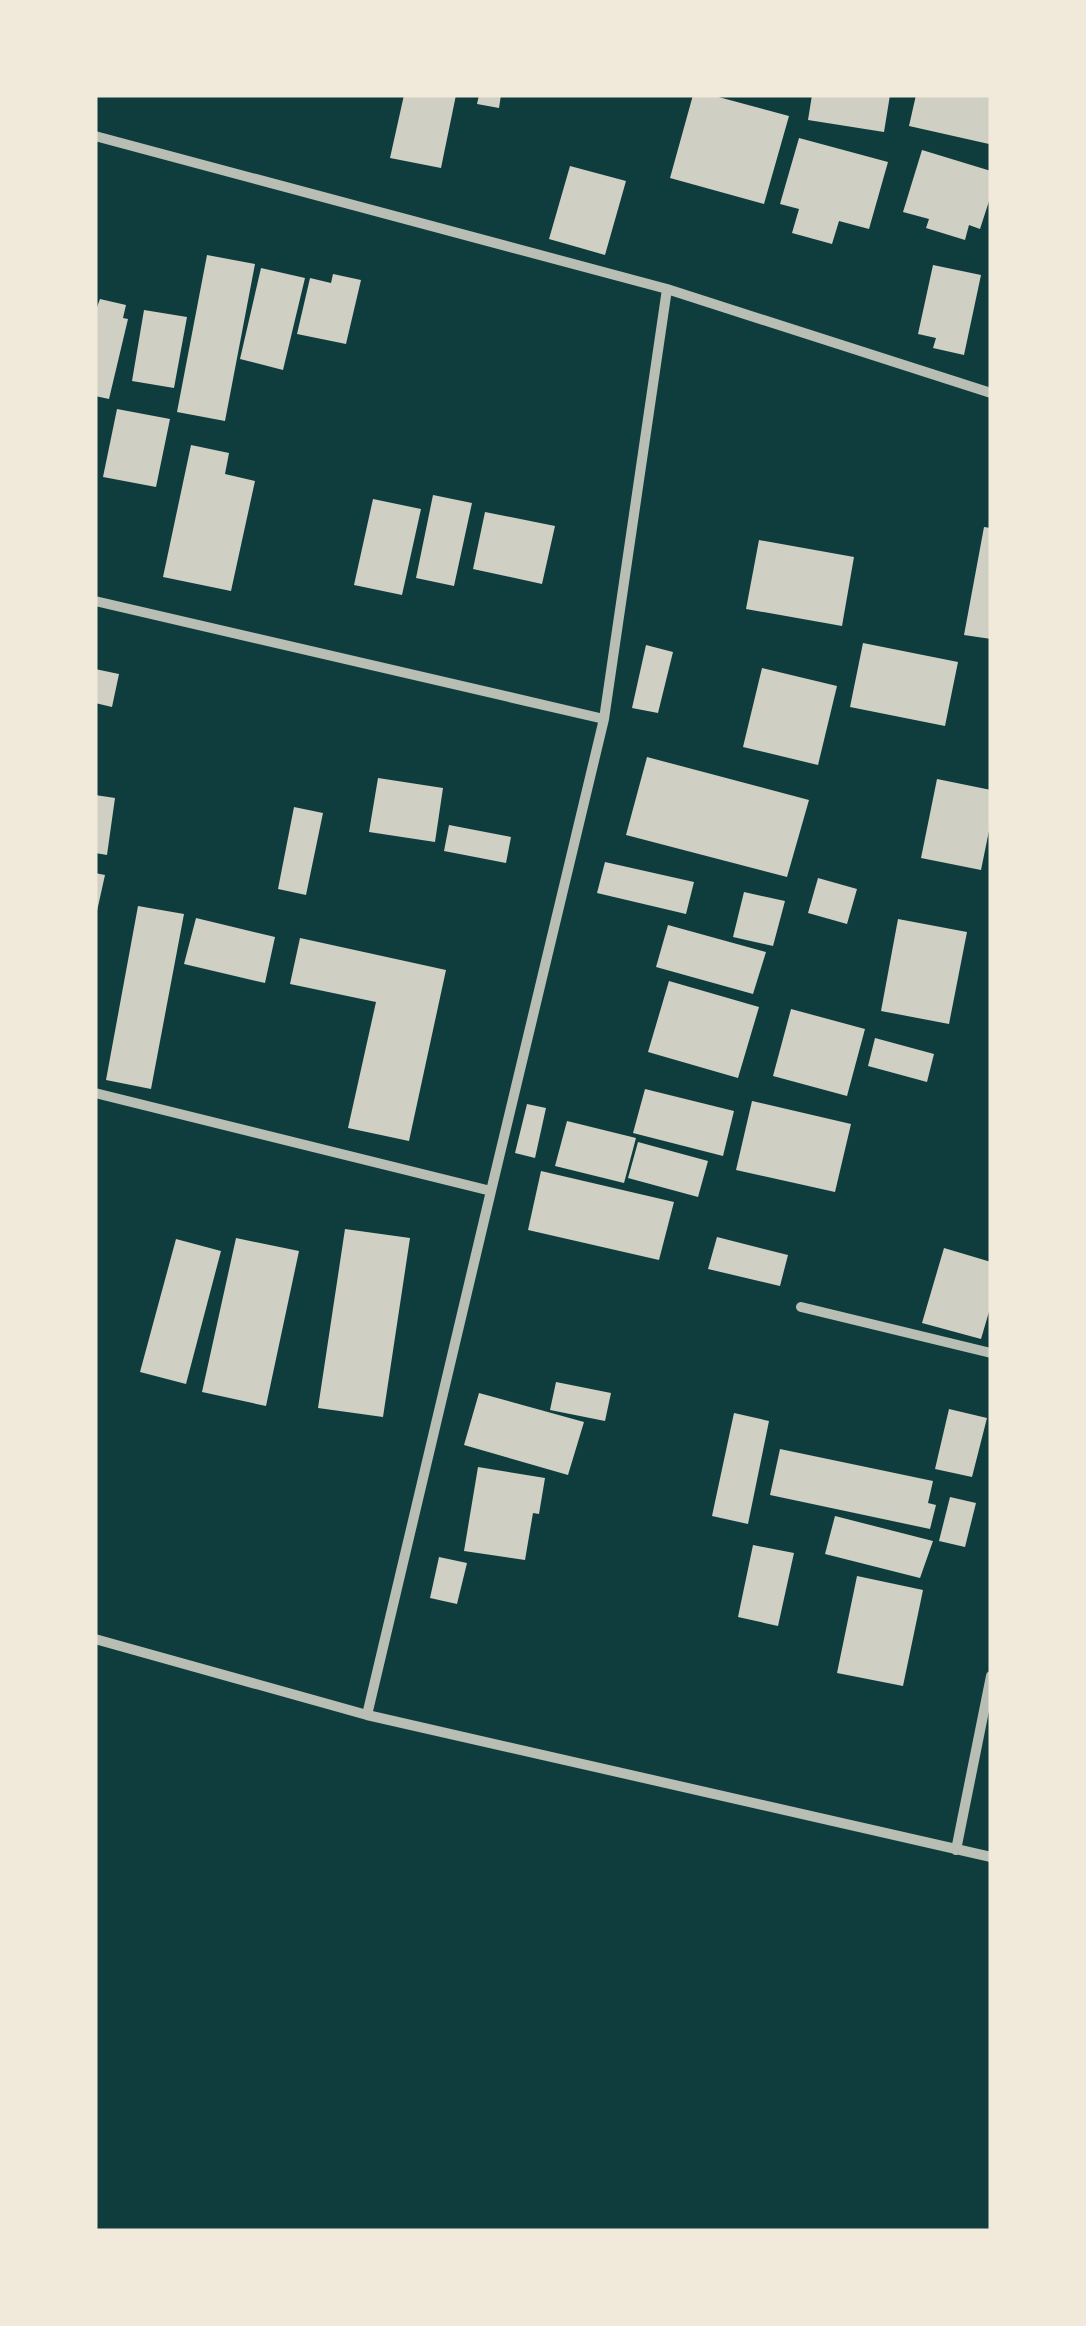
<svg xmlns="http://www.w3.org/2000/svg" width="1086" height="2326" font-family="'DM Sans',sans-serif">
  <style>
    .building { fill: #cfcfc3 }
    .lines { fill: none; stroke-linecap: round; stroke-linejoin: round }
    .minor { stroke: #b8beb3; stroke-width: 10 }
  </style>
  <rect width="100%" height="100%" fill="#0f3d3e"/>
  <path class="building" d="M404 95H456L441 168 390 158Z
    M479 95H501L499 108 477 104Z
    M693 95H711L789 116 764 204 670 178Z
    M812 95H890L884 132 808 120Z
    M916 95H991L989 144 909 126Z
    M799 138 888 162 869 229 839 221 832 244 792 233 799 209 780 204Z
    M922 150 991 171V195L980 229 969 225 965 240 926 228 929 219 903 212Z
    M570 166 626 181 605 255 549 239Z
    M207 255 255 264 225 421 177 412Z
    M933 265 981 275 964 355 933 348 936 338 918 334Z
    M261 268 305 278 283 370 240 359Z
    M333 274 361 280 346 344 297 334 310 278 331 283Z
    M100 299 126 305 123 318 128 319 109 399 95 396V312Z
    M144 310 187 317 174 388 132 381Z
    M117 409 170 419 156 487 103 477Z
    M191 445 229 453 225 474 255 481 231 591 163 577Z
    M433 495 472 503 454 586 416 578Z
    M373 499 421 509 402 595 354 585Z
    M485 512 555 526 542 584 473 569Z
    M984 527 991 528V639L964 635Z
    M759 540 854 557 842 626 746 609Z
    M863 643 958 662 945 726 850 707Z
    M646 645 673 652 658 713 632 708Z
    M762 668 837 686 818 765 743 747Z
    M95 669 119 674 112 707 95 703Z
    M647 757 809 800 787 877 626 835Z
    M378 778 443 788 435 842 369 832Z
    M937 779 991 790V821L981 870 921 858Z
    M95 795 115 798 107 855 95 853Z
    M294 807 323 813 306 895 278 889Z
    M449 825 511 837 506 863 444 851Z
    M605 862 694 882 686 914 597 893Z
    M95 873 105 875 97 911H95Z
    M818 878 857 889 847 924 808 913Z
    M744 892 785 901 773 946 733 937Z
    M138 906 184 914 151 1089 106 1080Z
    M196 918 275 937 265 983 184 964Z
    M898 919 967 932 949 1024 881 1011Z
    M668 925 766 952 753 994 656 967Z
    M300 938 446 970 409 1141 348 1128 376 1002 290 984Z
    M669 981 759 1007 738 1078 648 1052Z
    M791 1009 865 1029 847 1096 773 1076Z
    M875 1038 934 1054 927 1082 868 1066Z
    M645 1089 734 1111 723 1156 633 1133Z
    M752 1101 851 1124 835 1192 736 1170Z
    M527 1104 546 1108 535 1158 515 1153Z
    M567 1121 636 1138 624 1183 555 1166Z
    M638 1142 708 1161 698 1197 628 1178Z
    M541 1171 674 1202 659 1260 528 1230Z
    M345 1229 410 1238 383 1417 318 1408Z
    M717 1237 788 1255 780 1286 708 1269Z
    M236 1238 299 1251 266 1406 202 1392Z
    M176 1239 221 1251 186 1384 140 1372Z
    M944 1248 991 1262V1305L981 1339 922 1323Z
    M556 1382 611 1393 605 1421 550 1410Z
    M479 1393 584 1422 568 1475 464 1445Z
    M949 1409 987 1418 972 1477 935 1469Z
    M734 1413 769 1421 748 1524 712 1516Z
    M780 1449 933 1481 928 1503 936 1505 930 1529 770 1495Z
    M478 1467 545 1478 539 1514 533 1513 525 1560 464 1551Z
    M950 1497 976 1503 965 1547 939 1541Z
    M835 1516 933 1541 920 1578 825 1554Z
    M753 1545 794 1553 778 1626 738 1617Z
    M439 1557 467 1563 457 1604 430 1598Z
    M857 1576 923 1590 903 1686 837 1673Z"/>
  <g class="lines">
    <path class="minor" d="M95 136 667 289 991 393
      M95 601 604 719
      M95 1093 491 1191 604 719 667 289
      M801 1307 991 1353
      M95 1639 367 1715 991 1857
      M367 1715 491 1191
      M956 1850 991 1676"/>
  </g>
  <rect width="1086" height="2326" fill="none" stroke="#f1e9da" stroke-width="195"/>
</svg>
